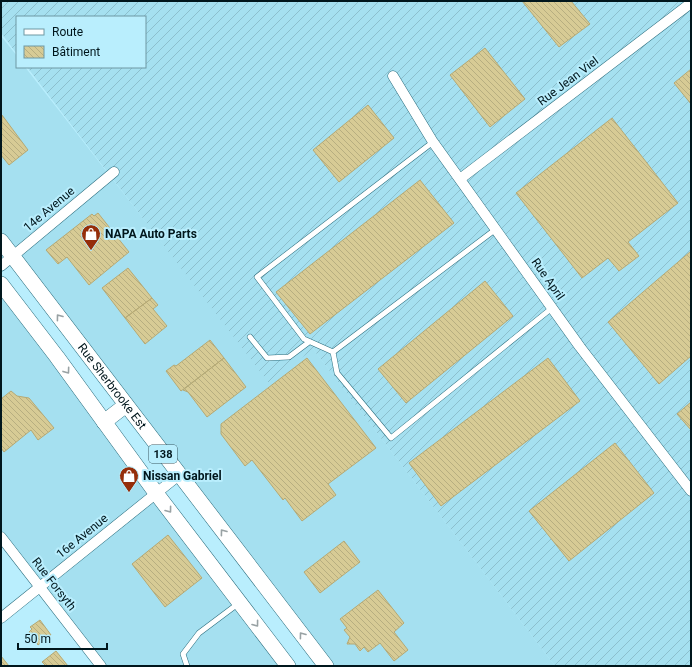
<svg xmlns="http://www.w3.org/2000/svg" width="692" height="667" font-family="Roboto,sans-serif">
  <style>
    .built { fill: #a5e0f0 }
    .industrial { fill: url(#industrial-furrows) }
    .building { fill: url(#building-back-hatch); stroke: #b5a974 }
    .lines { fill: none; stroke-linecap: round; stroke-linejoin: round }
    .service-casing { stroke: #2a6d7e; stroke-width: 6 }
    .minor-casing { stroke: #2a6d7e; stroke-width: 11 }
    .primary-casing { stroke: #2a6d7e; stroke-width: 16 }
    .service { stroke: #fff; stroke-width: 5 }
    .minor { stroke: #fff; stroke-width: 10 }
    .primary { stroke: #fff; stroke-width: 15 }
    .oneway { stroke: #99a2a4 }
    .labels { text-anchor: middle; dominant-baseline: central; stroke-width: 4; stroke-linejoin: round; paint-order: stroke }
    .shield { fill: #b9eefd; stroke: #385760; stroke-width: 1 }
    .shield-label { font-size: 11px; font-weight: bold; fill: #00161c }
    .street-label { font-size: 12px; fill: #00161c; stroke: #b9eefd }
    .poi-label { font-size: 12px; font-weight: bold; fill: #00161c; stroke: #b9eefd; text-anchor: start }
  </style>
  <defs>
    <pattern id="industrial-furrows" width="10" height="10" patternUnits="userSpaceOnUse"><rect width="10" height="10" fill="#a5e0f0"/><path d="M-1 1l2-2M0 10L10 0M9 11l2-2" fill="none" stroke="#8cbfcd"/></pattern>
    <pattern id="building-back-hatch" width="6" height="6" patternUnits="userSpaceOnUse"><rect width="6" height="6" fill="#d7cb95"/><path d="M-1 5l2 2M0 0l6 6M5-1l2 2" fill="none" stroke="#b7ae80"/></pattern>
  </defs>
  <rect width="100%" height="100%" fill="#b9eefd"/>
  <path class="built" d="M1 36 17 56V67H25L262 371 307 341 555 666H326L1 241Z
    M1 290 288 666H101L1 536Z"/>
  <path class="industrial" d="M1 1H691V666H555L313 349 269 383 27 67H145V17H17V54L1 33Z"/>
  <path class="building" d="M522 1H571L590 24 559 47Z
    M485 48 525 99 490 127 450 75Z
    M691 69V104L674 83Z
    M368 105 394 138 339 182 313 150Z
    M2 115 28 150 9 165 1 155Z
    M612 118 678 203 628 242 639 256 619 271 608 258 582 278 516 193Z
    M420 180 454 223 310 334 276 292Z
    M98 213 129 252 89 285 67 257 58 264 46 250 92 214 94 216Z
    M691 251V356L659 384 608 322Z
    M128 268 152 298 125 318 102 288Z
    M485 281 513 316 406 403 378 369Z
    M152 298 158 305 153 309 167 326 145 344 125 318Z
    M210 340 224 358 181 391 166 371 174 365 176 366Z
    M224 358 246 387 207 417 188 392 183 390Z
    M307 358 376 448 328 484 336 495 302 521 285 498 283 500 252 460 245 466 221 434V424Z
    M548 358 580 401 441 506 409 463Z
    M11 391 17 396 29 398 54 428 38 440 31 430 4 452 1 448V399Z
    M691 402V430L677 414Z
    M615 443 654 493 569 561 529 511Z
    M168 535 202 578 165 607 132 564Z
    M344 541 360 562 320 593 304 572Z
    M378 590 404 623 394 632 408 650 394 661 380 643 368 652 364 647 360 651 355 644H347L350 637 344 630 347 628 340 619Z
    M40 620 51 635 38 645 29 632 32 629 30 627Z
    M56 651 68 666H46L42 662Z
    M1 656 9 666H1Z"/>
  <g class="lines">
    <defs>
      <path id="service" d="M496 229 333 352 337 373 391 438 552 308
        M250 337 267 358 289 357 309 342
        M333 352 304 339 257 277 433 142
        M187 666 183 654 199 633 239 603"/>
      <path id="minor" d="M393 76 433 142 580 347 691 491
        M460 179 691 3
        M1 266 114 172
        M1 537 101 666
        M1 618 179 475"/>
      <g id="primary">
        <path id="s1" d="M1 241 326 666"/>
        <path d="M1 284 57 357 156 493 288 666"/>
        <path d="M104 422 126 405"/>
      </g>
    </defs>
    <use href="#service" class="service-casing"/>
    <use href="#minor" class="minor-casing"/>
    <use href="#primary" class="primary-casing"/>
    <use href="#service" class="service"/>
    <use href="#minor" class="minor"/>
    <use href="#primary" class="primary"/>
  </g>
  <defs><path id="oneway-chevron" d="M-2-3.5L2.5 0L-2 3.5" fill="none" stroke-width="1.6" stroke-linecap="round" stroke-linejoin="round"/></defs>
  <g class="oneway">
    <use href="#oneway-chevron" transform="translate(59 317) rotate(-127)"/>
    <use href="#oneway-chevron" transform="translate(67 371) rotate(54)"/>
    <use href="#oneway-chevron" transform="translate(169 510) rotate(53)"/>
    <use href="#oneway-chevron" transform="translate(223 532) rotate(-127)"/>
    <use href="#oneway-chevron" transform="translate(256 624) rotate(53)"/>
    <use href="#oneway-chevron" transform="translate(302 635) rotate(-127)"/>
  </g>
  <defs>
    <symbol id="shop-pin" viewBox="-11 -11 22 30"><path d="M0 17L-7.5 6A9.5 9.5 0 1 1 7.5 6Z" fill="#952e0a" stroke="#b9eefd"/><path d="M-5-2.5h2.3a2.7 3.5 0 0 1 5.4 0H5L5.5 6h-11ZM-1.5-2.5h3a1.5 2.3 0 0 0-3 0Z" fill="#fff"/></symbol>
  </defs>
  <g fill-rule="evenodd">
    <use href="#shop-pin" x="80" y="223" width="22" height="30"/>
    <use href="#shop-pin" x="118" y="465" width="22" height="30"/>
  </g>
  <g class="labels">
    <rect class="shield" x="149" y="445" width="28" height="18" rx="3"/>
    <g class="shield-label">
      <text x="163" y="454">138</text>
    </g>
    <g class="street-label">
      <text transform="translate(568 81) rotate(-37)">Rue Jean Viel</text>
      <text transform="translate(49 209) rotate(-40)">14e Avenue</text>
      <text transform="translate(548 279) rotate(55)">Rue April</text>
      <text stroke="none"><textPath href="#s1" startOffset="183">Rue Sherbrooke Est</textPath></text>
      <text transform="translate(82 536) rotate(-39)">16e Avenue</text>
      <text transform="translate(54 584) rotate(52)">Rue Forsyth</text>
    </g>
    <g class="poi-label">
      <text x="105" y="234">NAPA Auto Parts</text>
      <text x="143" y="476">Nissan Gabriel</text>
    </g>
  </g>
  <rect width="692" height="667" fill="none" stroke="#00161c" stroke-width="4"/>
  <rect x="16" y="16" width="130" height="52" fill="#b9eefd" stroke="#6f98a3"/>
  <rect x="24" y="29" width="20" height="6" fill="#ffffff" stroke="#6f98a3"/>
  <text x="52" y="36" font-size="12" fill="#00161c">Route</text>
  <rect x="24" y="46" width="20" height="12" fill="url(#building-back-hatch)" stroke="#6f98a3"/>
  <text x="52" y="56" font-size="12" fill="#00161c">Bâtiment</text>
  <path d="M18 643v6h89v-6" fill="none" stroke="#00161c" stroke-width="2"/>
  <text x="24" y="643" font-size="12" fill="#00161c" stroke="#b9eefd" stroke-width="3" paint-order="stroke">50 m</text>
</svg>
